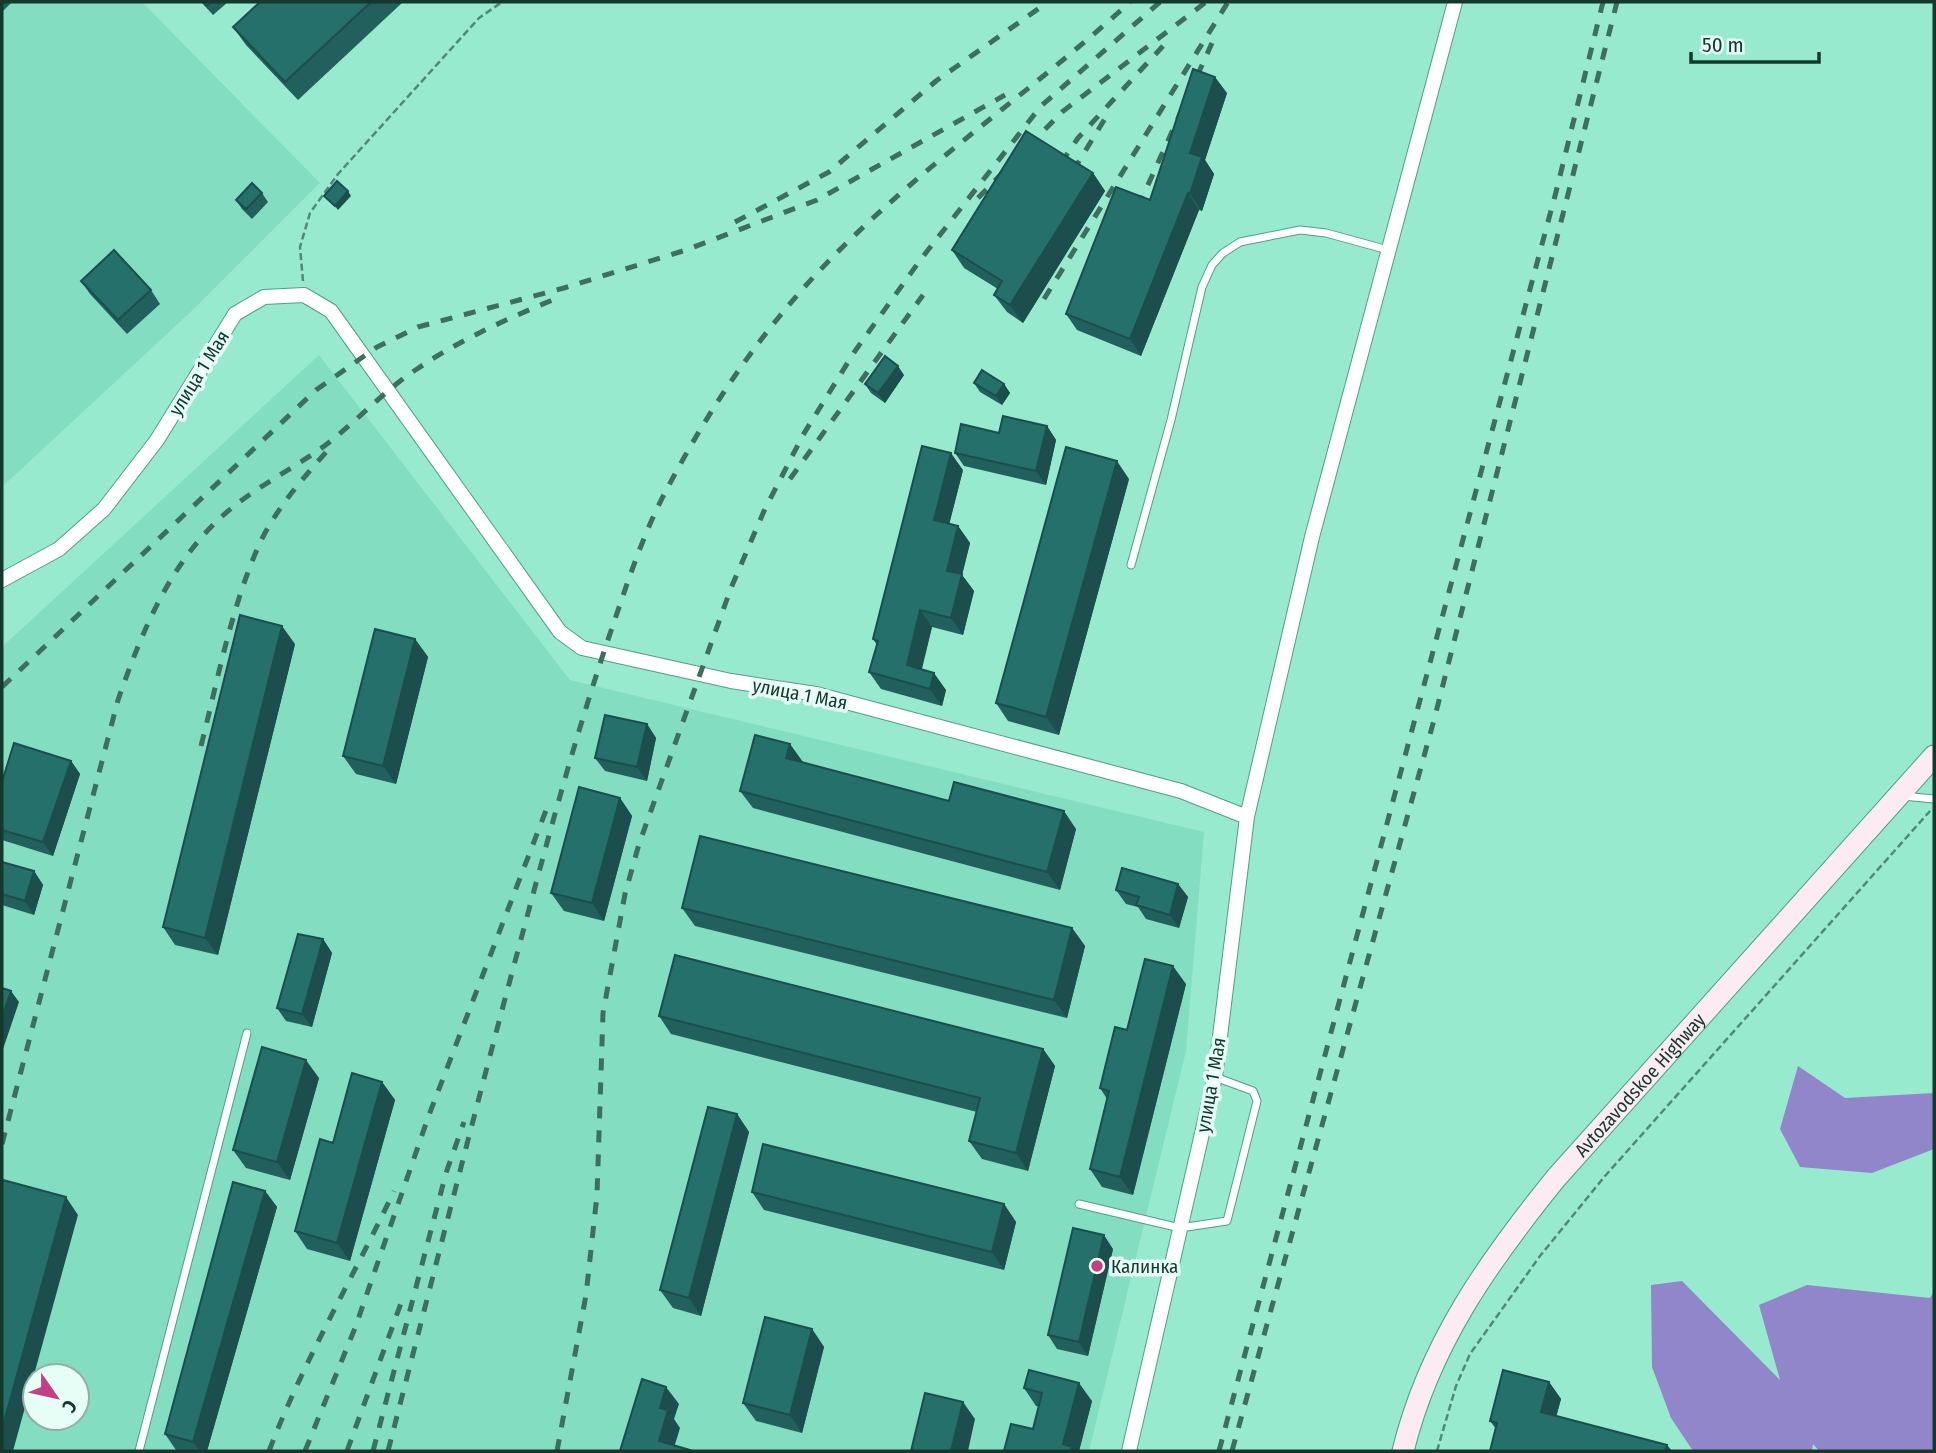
<svg xmlns="http://www.w3.org/2000/svg" width="1936" height="1453" font-family="'Fira Sans Condensed',sans-serif">
  <style>
    .built { fill: #83dec1; fill-rule: evenodd }
    .water { fill: #9186c9 }
    .lines { fill: none; stroke-linecap: round; stroke-linejoin: round }
    .service-casing { stroke: #4ea087; stroke-width: 9 }
    .minor-casing { stroke: #4ea087; stroke-width: 16 }
    .secondary-casing { stroke: #4ea087; stroke-width: 23 }
    .path { stroke: #518977; stroke-width: 2.5; stroke-dasharray: 7 3.5; stroke-linecap: butt }
    .service { stroke: #fff; stroke-width: 7 }
    .minor { stroke: #fff; stroke-width: 14 }
    .secondary { stroke: #fcebf2; stroke-width: 21 }
    .rail { stroke: #3d6e5e; stroke-width: 5; stroke-dasharray: 12 12; stroke-linecap: butt }
    .wall { fill: #21605d }
    .shaded-wall { fill: #1b4e4c }
    .building { fill: #26706c; stroke: #1b4e4c; stroke-width: 2 }
    .poi-dot { fill: #c34087; stroke: #e6fef5; stroke-width: 2.5 }
    .labels { text-anchor: middle; dominant-baseline: central; stroke-width: 7; stroke-linejoin: round; paint-order: stroke }
    .street-label { font-size: 19px; fill: #15382d; stroke: #e6fef5 }
    .poi-label { font-size: 19px; fill: #15382d; stroke: #e6fef5; text-anchor: start }
  </style>
  <rect width="100%" height="100%" fill="#98eace"/>
  <path class="built" d="M2 2H142L320 183 196 307 2 487Z
    M319 355 570 680 1204 832 1186 1051 1089 1451H2V647ZM35 1376H77V1418H35Z"/>
  <path class="water" d="M1798 1066 1845 1098 1934 1093V1149L1872 1173 1800 1167 1780 1129Z
    M1682 1281 1780 1380 1759 1305 1807 1285 1930 1298 1934 1291V1451H1819L1813 1444 1812 1451H1693L1671 1418 1652 1367 1651 1285Z"/>
  <g class="lines">
    <defs>
      <path id="service" d="M1131 565 1171 420 1202 287 1212 265 1223 253 1240 242 1300 230 1326 233 1388 250
        M1903 796 1934 799
        M1079 1204 1180 1228 1227 1221 1257 1101 1253 1091 1215 1077
        M139 1451 247 1033"/>
      <path id="minor" d="M2 580 59 549 104 509 157 440 235 314 264 297 304 295 331 311 560 632 582 648 731 681 816 694 1181 791 1247 817
        M1129 1451 1215 1077 1247 817 1312 537 1455 2"/>
      <g id="secondary">
        <path id="s1" d="M1403 1451C1429 1345 1488 1262 1556 1178L1934 756"/>
      </g>
    </defs>
    <use href="#service" class="service-casing"/>
    <use href="#minor" class="minor-casing"/>
    <use href="#secondary" class="secondary-casing"/>
    <path class="path" d="M303 281 300 247 310 213 338 174 479 18 502 2
      M1437 1451 1456 1386 1470 1354 1540 1256 1605 1176 1930 811"/>
    <use href="#service" class="service"/>
    <use href="#minor" class="minor"/>
    <use href="#secondary" class="secondary"/>
    <path class="rail" d="M1061 163 1078 138 1163 46
      M1073 171 1106 117
      M978 198 1062 112 1206 2
      M1138 207 1212 43
      M735 222 829 172 936 81 1048 2
      M1044 299 1228 2
      M790 479 923 295
      M2 687 316 390 377 347 418 327 564 288 686 250 817 200 1005 95
      M201 746C218 679 231 608 259 545 275 510 303 478 328 450
      M2 1144 118 700C144 626 174 552 238 503 267 481 299 465 327 444 358 420 385 390 417 369 461 339 511 317 560 297
      M269 1451C303 1362 353 1278 394 1191
      M305 1451 355 1328 429 1115 550 800
      M347 1451 404 1295
      M373 1451 446 1173 464 1122
      M388 1451C433 1277 477 1102 524 928 551 827 578 727 612 628 628 581 644 531 668 487 699 428 737 368 779 317 879 193 1014 108 1130 2
      M557 1451 586 1295 597 1195 603 1013 625 894 639 844 731 588 764 511 803 435 855 351 921 259 1041 106 1160 2
      M1219 1451 1556 192 1603 2
      M1232 1451 1434 720 1617 2"/>
  </g>
  <path class="wall" d="M2 2H12L2 12Z
    M201 2H228L213 15Z
    M260 2H403L298 100 246 45 233 27Z
    M1227 93 1205 160 1214 174 1202 211 1199 210 1141 356 1077 330 1066 314 1150 200Z
    M1093 173 1105 191 1023 323 1007 312 994 295 998 289 964 268 952 250Z
    M262 193 268 202 252 219 242 209 236 200Z
    M81 281 151 290 160 304 127 334 90 294Z
    M904 375 885 403 871 393 865 384Z
    M974 383 1004 384 1010 393 1002 405 980 392Z
    M1047 426 1056 440 1046 485 964 466 955 453 999 433Z
    M963 470 949 524 958 526 970 543 962 575 974 591 963 635 932 627 922 669 946 690 942 706 881 689 869 672 877 645 873 639Z
    M1129 479 1059 735 1008 721 996 703Z
    M415 639 428 657 396 784 356 774 343 756Z
    M295 644 218 955 175 945 163 927Z
    M647 724 656 738 647 781 605 771 595 758Z
    M71 761 80 774 53 856 2 840V782Z
    M802 762 949 801 1076 829 1060 890 753 808 740 791Z
    M620 798 632 816 604 921 564 911 551 893Z
    M2 862 34 871 43 885 34 915 2 905Z
    M1178 884 1188 897 1179 928 1146 919 1138 907 1126 904 1116 890Z
    M682 908 1072 928 1085 946 1067 1018 695 926Z
    M323 939 332 953 312 1027 286 1021 277 1008Z
    M1186 984 1133 1195 1102 1187 1090 1169 1107 1099 1100 1088 1127 1030Z
    M659 1016 1043 1049 1055 1066 1028 1171 982 1159 969 1141 977 1112 671 1034Z
    M319 1078 290 1180 246 1168 233 1150Z
    M382 1082 395 1100 350 1261 307 1249 295 1231 333 1143Z
    M737 1114 749 1132 701 1316 673 1308 660 1290Z
    M265 1191 277 1207 207 1451H180L176 1450 165 1434Z
    M752 1192 1004 1204 1016 1222 1004 1270 764 1210Z
    M1113 1249 1088 1356 1057 1349 1048 1335Z
    M812 1329 824 1347 802 1433 756 1421 743 1403Z
    M1549 1382 1561 1399 1556 1416 1496 1429 1490 1421Z
    M1024 1388 1092 1401 1079 1451H1004L1033 1429 1039 1407 1036 1406Z"/>
  <path class="shaded-wall" d="M1215 77 1227 93 1205 160 1214 174 1202 211 1190 194V153Z
    M1093 173 1105 191 1023 323 1010 305Z
    M348 191 351 196 338 210 335 206Z
    M1188 193 1199 210 1141 356 1130 339Z
    M898 366 904 375 885 403 878 393Z
    M1004 384 1010 393 1002 405 996 396Z
    M1047 426 1056 440 1046 485 1036 471Z
    M951 453 963 470 946 537 934 520Z
    M1117 461 1129 479 1059 735 1046 717Z
    M958 526 970 543 962 575 974 591 963 635 951 618 947 571Z
    M920 610 932 627 918 682 907 665Z
    M282 626 295 644 218 955 205 938Z
    M415 639 428 657 396 784 383 766Z
    M934 673 946 690 942 706 930 689Z
    M647 724 656 738 647 781 637 767Z
    M790 744 803 762 799 776 786 758Z
    M71 761 80 774 53 856 43 842Z
    M620 798 632 816 604 921 592 903Z
    M1064 811 1076 829 1060 890 1047 872Z
    M34 871 43 885 34 915 25 901Z
    M1178 884 1188 897 1179 928 1170 915Z
    M1072 928 1085 946 1067 1018 1054 1000Z
    M323 939 332 953 312 1027 302 1014Z
    M1173 966 1186 984 1133 1195 1120 1177Z
    M11 991 19 1002 2 1052V1017Z
    M1043 1049 1055 1066 1028 1171 1016 1153Z
    M306 1060 319 1078 290 1180 277 1162Z
    M382 1082 395 1100 350 1261 337 1243Z
    M737 1114 749 1132 701 1316 689 1298Z
    M265 1191 277 1207 207 1451H200L193 1442Z
    M66 1197 78 1215 13 1451H2V1429Z
    M1004 1204 1016 1222 1004 1270 992 1252Z
    M1104 1235 1113 1249 1088 1356 1079 1342Z
    M812 1329 824 1347 802 1433 790 1415Z
    M1549 1382 1561 1399 1553 1429 1541 1412Z
    M1079 1383 1092 1401 1079 1451H1068L1063 1444Z
    M666 1387 679 1404 674 1419 680 1428 673 1451 659 1441 660 1408Z
    M963 1402 975 1419 968 1451H951Z
    M1667 1445 1672 1451H1665Z"/>
  <path class="building" d="M203 2H212L207 6Z
    M260 2H371L285 82 233 27Z
    M1193 69 1215 77 1190 153 1202 157 1190 194 1188 193 1130 339 1066 314 1116 187 1150 200Z
    M1026 131 1093 173 1010 305 994 295 1002 281 952 250Z
    M337 181 348 191 335 206 324 196Z
    M252 183 262 193 246 209 236 200Z
    M114 250 151 290 118 320 81 281Z
    M885 356 898 366 878 393 865 384Z
    M982 370 1004 384 996 396 974 383Z
    M1003 416 1047 426 1036 471 955 453 961 424 999 433Z
    M922 446 951 453 934 520 958 526 947 571 962 574 951 618 920 610 907 665 934 673 930 689 869 672 878 641 873 639Z
    M1066 447 1117 461 1046 717 996 703Z
    M240 615 282 626 205 938 163 927Z
    M375 629 415 639 383 766 343 756Z
    M605 715 647 724 637 767 595 758Z
    M755 735 790 744 786 758 949 801 954 782 1064 811 1047 872 740 791Z
    M14 743 71 761 43 842 2 830V782Z
    M579 787 620 798 592 903 551 893Z
    M700 836 1072 928 1054 1000 682 908Z
    M2 862 34 871 25 901 2 894Z
    M1122 868 1178 884 1170 915 1136 905 1139 897 1116 890Z
    M298 934 323 939 302 1014 277 1008Z
    M675 955 1043 1049 1016 1153 969 1141 980 1098 659 1016Z
    M1145 959 1173 966 1120 1177 1090 1169 1109 1091 1100 1088 1115 1027 1127 1030Z
    M2 988 11 991 2 1017Z
    M262 1047 306 1060 277 1162 233 1150Z
    M352 1073 382 1082 337 1243 295 1231 320 1139 333 1143Z
    M708 1107 737 1114 689 1298 660 1290Z
    M763 1144 1004 1204 992 1252 752 1192Z
    M3 1180 66 1197 2 1429V1183Z
    M233 1182 265 1191 193 1442 165 1434Z
    M1073 1228 1104 1235 1079 1342 1048 1335Z
    M765 1317 812 1329 790 1415 743 1403Z
    M1029 1370 1079 1383 1063 1444 1072 1447 1071 1451H1004L1011 1424 1033 1429 1042 1393 1024 1388Z
    M1503 1370 1549 1382 1541 1412 1667 1445 1665 1451H1490L1497 1423 1490 1421Z
    M642 1379 666 1387 660 1408 668 1410 659 1441 690 1450 689 1451H620Z
    M925 1393 963 1402 951 1451H911Z"/>
  <circle class="poi-dot" cx="1097" cy="1266" r="7"/>
  <g class="labels">
    <g class="street-label">
      <text transform="translate(199 373) rotate(-58)">улица 1 Мая</text>
      <text transform="translate(800 694) rotate(11)">улица 1 Мая</text>
      <text transform="translate(1211 1085) rotate(-80)">улица 1 Мая</text>
      <text stroke="none"><textPath href="#s1" startOffset="441">Avtozavodskoe Highway</textPath></text>
    </g>
    <g class="poi-label">
      <text x="1111" y="1266">Калинка</text>
    </g>
  </g>
  <rect width="1936" height="1453" fill="none" stroke="#15382d" stroke-width="7"/>
  <g transform="translate(56 1397) rotate(124)"><circle r="33" fill="#e6fef5" stroke="#92afa5" stroke-width="2"/>
  <path d="M0-5L12 26L0 18L-12 26Z" fill="#c34087"/>
  <text y="-10" font-size="19" font-weight="bold" text-anchor="middle" fill="#15382d">С</text>
  </g>
  <path d="M1691 52v10h128v-10" fill="none" stroke="#15382d" stroke-width="3.5"/>
  <text x="1702" y="52" font-size="21" fill="#15382d" stroke="#e6fef5" stroke-width="5" paint-order="stroke">50 m</text>
</svg>
